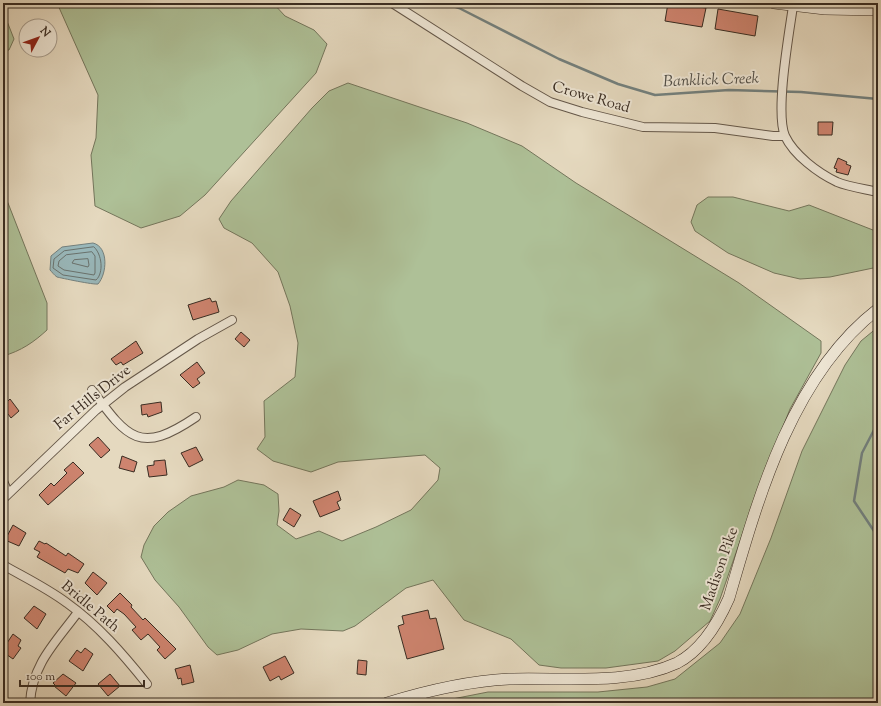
<svg xmlns="http://www.w3.org/2000/svg" width="881" height="706" font-family="'Sorts Mill Goudy',serif">
  <style>
    .green { fill: #aec097; stroke: #74765c }
    .water { fill: #99b8bb; stroke: #73807e }
    .lines { fill: none; stroke-linecap: round; stroke-linejoin: round }
    .shore { stroke: #69726e; stroke-width: 1 }
    .stream { stroke: #73807e; stroke-width: 2.5 }
    .building { fill: #ce846f; stroke: #392c22 }
    .street-casing { stroke: #645749; stroke-width: 10 }
    .secondary-casing { stroke: #392c22; stroke-width: 12 }
    .street { stroke: #eee6d5; stroke-width: 8 }
    .secondary { stroke: #eee6d5; stroke-width: 11 }
    .labels { text-anchor: middle; dominant-baseline: central; stroke-width: 4; stroke-linejoin: round; paint-order: stroke }
    .street-label { font-size: 15px; fill: #392c22; stroke: #eee6d5 }
    .water-label { font-size: 16px; font-style: italic; fill: #514f48; stroke: #eee6d5 }
  </style>
  <rect width="100%" height="100%" fill="#e5d9bf"/>
  <filter id="stains"><feTurbulence type="fractalNoise" baseFrequency=".005" numOctaves="4"/><feColorMatrix values="0 0 0 0 .2 0 0 0 0 .09 0 0 0 0 .02 0 0 0 .5 -.17"/></filter>
  <radialGradient id="worn" r=".72"><stop offset=".6" stop-color="#630" stop-opacity="0"/><stop offset="1" stop-color="#630" stop-opacity=".3"/></radialGradient>
  <path class="green" d="M57 3H273L285 16 314 30 327 44 316 73 205 195 180 216 141 228 95 206 91 155 96 138 98 95Z
    M3 11 14 39 9 50 3 51Z
    M348 83 467 123 522 146 576 183 739 283 821 341V353L790 409 758 489 720 599 710 621 675 651 658 661 606 668H561L539 665 511 639 464 620 433 580 406 588 355 626 343 631 301 629 272 634 238 650 217 655 208 647 179 607 155 580 141 557 144 545 154 526 168 512 191 496 224 487 238 480 264 485 278 494 279 511 277 525 296 539 319 531 342 541 376 527 411 510 438 480 440 468 425 455 338 462 311 472 273 461 257 449 265 437 264 401 295 377 298 343 290 306 278 272 252 243 224 228 219 219 231 201 312 108 329 91Z
    M3 194 8 203 47 303V330C34 342 21 351 3 356Z
    M708 197H733L789 211 809 205 878 232V267L830 277 800 279 774 273 728 253 695 231 691 222 697 205Z
    M878 327V703H432L488 692H598L647 687 675 679 720 643 740 614 771 538 802 451 845 365 861 341Z"/>
  <path class="water" d="M93 243C109 247 107 274 98 284 94 285 61 278 57 277 54 275 52 272 50 270L51 256 62 247Z"/>
  <g class="lines">
    <path class="shore" d="M94 247C102 254 104 273 96 280L63 275 53 268 54 259 64 251Z
      M92 252 95 256V273L94 275 64 270 58 266 59 261 66 255Z
      M88 259 89 265 88 267 72 263 74 260Z"/>
    <path class="stream" d="M444 3 459 8 559 59 618 84 655 95 729 90 801 92 878 99
      M878 426 875 428 862 453 854 501 878 537"/>
  </g>
  <path class="building" d="M668 3 706 8 702 27 665 21Z
    M718 9 758 16 755 36 715 29Z
    M818 122H833L832 135H818Z
    M838 158 847 162 846 164 851 166 848 175 836 172 837 169 834 168Z
    M210 298 212 302 216 301 219 312 193 320 188 305Z
    M241 332 250 340 244 347 235 339Z
    M136 341 143 353 123 365 121 362 116 365 111 359Z
    M197 362 205 373 197 379 200 383 193 388 180 375Z
    M3 397 7 402 10 399 19 411 11 418 8 414 3 418Z
    M161 402 162 412 148 417 147 414 142 415 141 405Z
    M98 437 110 450 101 458 89 445Z
    M196 447 203 460 189 467 181 453Z
    M122 456 137 462 134 472 119 468Z
    M165 460 167 475 149 477 147 466 154 465V461Z
    M73 462 84 473 48 505 39 495 51 483 54 486 67 473 64 470Z
    M338 491 341 500 337 502 340 509 320 517 313 501Z
    M290 508 301 515 294 527 283 520Z
    M13 525 26 533 19 546 5 540Z
    M39 541 45 544 46 543 66 556 68 553 84 564 78 573 68 569 65 573 37 557 40 552 34 549Z
    M93 572 107 583 97 595 85 583Z
    M120 593 132 605 131 607 143 620 145 618 176 649 165 659 157 650 160 647 148 634 141 640 132 630 136 627 124 614 117 609 114 613 107 606Z
    M34 606 46 614 37 629 24 618Z
    M428 610 430 619 436 618 444 649 407 659 398 626 404 624 402 616Z
    M13 634 21 640 18 646 21 648 13 659 3 652V649Z
    M85 648 93 654 83 671 69 661 77 650 81 653Z
    M285 656 294 673 281 680 279 676 270 681 263 667Z
    M358 660 367 661 366 675 357 674Z
    M190 665 194 682 182 685 181 678 178 679 175 669Z
    M63 674 76 683 66 696 54 686 55 685 53 683Z
    M110 674 120 686 108 696 98 684Z"/>
  <g class="lines">
    <defs>
      <path id="street" d="M392 3 522 86 550 102 582 112 643 127 715 128 773 136H785
        M793 6C789 34 775 112 785 136 794 155 818 173 837 182 849 187 865 189 878 192
        M92 390C128 439 140 455 196 417
        M3 481 8 493
        M3 499 96 410 125 387 198 339 232 320
        M3 565C24 577 47 588 67 603 98 625 123 654 147 684
        M30 703C32 664 56 642 78 612"/>
      <path id="secondary" d="M774 3 825 9 878 10
        M387 703C426 691 468 681 509 679 562 677 627 686 677 663 702 650 718 623 729 598 758 498 792 375 878 309"/>
    </defs>
    <use href="#street" class="street-casing"/>
    <use href="#secondary" class="secondary-casing"/>
    <use href="#street" class="street"/>
    <use href="#secondary" class="secondary"/>
  </g>
  <g class="labels">
    <g class="street-label">
      <text transform="translate(591 98) rotate(16)">Crowe Road</text>
      <text transform="translate(93 398) rotate(-39)">Far Hills Drive</text>
      <text transform="translate(720 569) rotate(-71)">Madison Pike</text>
      <text transform="translate(90 607) rotate(40)">Bridle Path</text>
    </g>
    <g class="water-label">
      <text transform="translate(711 81) rotate(-2)">Banklick Creek</text>
    </g>
  </g>
  <rect width="881" height="706" fill="none" stroke="#e5d9bf" stroke-width="16"/>
  <rect x="4" y="4" width="873" height="698" fill="none" stroke="#392c22" stroke-width="2"/>
  <rect x="8" y="8" width="865" height="690" fill="none" stroke="#392c22"/>
  <g transform="translate(38 38) rotate(49)"><circle r="19" fill="#eee6d5" stroke="#a69c8d"/>
  <path d="M0-3L7 15L0 10L-7 15Z" fill="#8f2418"/>
  <text y="-6" font-size="11" font-weight="bold" text-anchor="middle" fill="#392c22">N</text>
  </g>
  <path d="M20 680v6h124v-6" fill="none" stroke="#392c22" stroke-width="2"/>
  <text x="26" y="680" font-size="12" fill="#392c22" stroke="#eee6d5" stroke-width="3" paint-order="stroke">100 m</text>
  <rect width="100%" height="100%" filter="url(#stains)"/>
  <rect width="100%" height="100%" fill="url(#worn)"/>
</svg>
